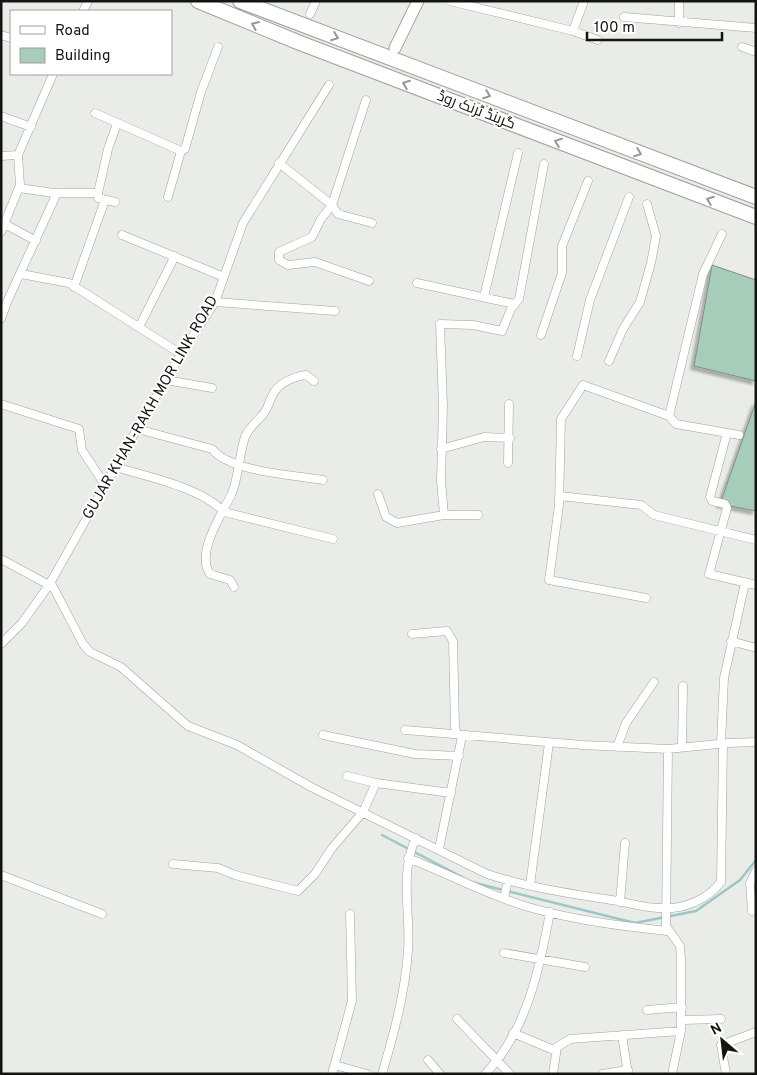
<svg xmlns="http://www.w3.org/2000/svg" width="757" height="1075" font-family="Overpass,Cairo,sans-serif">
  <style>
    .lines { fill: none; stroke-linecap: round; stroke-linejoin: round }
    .stream { stroke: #9bc8c7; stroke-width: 2.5 }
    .building { fill: #a6ccba; stroke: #848a87; filter: url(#shadow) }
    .street-casing { stroke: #9fa29e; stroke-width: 9 }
    .secondary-casing { stroke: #9fa29e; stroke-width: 13 }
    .highway-casing { stroke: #9fa29e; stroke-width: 16 }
    .street { stroke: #fff; stroke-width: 8 }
    .secondary { stroke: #fff; stroke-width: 11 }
    .highway { stroke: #fff; stroke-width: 14 }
    .oneway { stroke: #959695 }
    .labels { text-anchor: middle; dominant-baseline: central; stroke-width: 4; stroke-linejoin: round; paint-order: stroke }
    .street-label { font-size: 15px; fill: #141513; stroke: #fff }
  </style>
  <defs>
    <filter id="shadow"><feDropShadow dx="-3.5" dy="3.5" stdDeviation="1" flood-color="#0004"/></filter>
  </defs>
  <rect width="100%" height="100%" fill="#e9ece7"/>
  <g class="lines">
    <path class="stream" d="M382 835 462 877
      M471 882 635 923 696 911 740 880 756 860"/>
  </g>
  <path class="building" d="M712 265 756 280V381L694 366Z
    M756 401V511L720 504Z"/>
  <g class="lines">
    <defs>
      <path id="street" d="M450 1 573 31 598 40
        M83 11 88 1
        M310 14 316 1
        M624 17 756 28
        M679 23V1
        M573 31 584 1
        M1 35 11 38
        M742 47 756 52
        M366 100 332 205 338 214 372 223
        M95 113 181 151 185 149 201 92 218 47
        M1 116 31 127
        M1 156 18 155 53 74
        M279 163 332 205 321 219 312 237 279 252V260L288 265 315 262 369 281
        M19 188 54 193H98
        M168 197 181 151
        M115 202 98 198V193L108 149 117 124
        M5 224 36 241
        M1 232 20 185 18 155
        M722 234 703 274 669 416 676 424 739 435
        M122 235 224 277
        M21 274 69 283 181 354
        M417 283 514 304
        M74 287 105 200
        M484 297 518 153
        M215 302 335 311
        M1 319 7 302 57 193
        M139 327 175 256
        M541 335 562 273V246L588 181
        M577 356 590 300 629 197
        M609 361 623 329 640 302 651 263 656 236 647 204
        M166 380 212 388
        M1 404 79 429 82 450 105 485
        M137 429 212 449C230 472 294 475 323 480
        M727 433 710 497 712 501 725 504 727 508 709 574 756 585
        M441 449 484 437 510 438
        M508 463 509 404
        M115 467C146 476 202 488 224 512L333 539
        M378 494 386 517 397 523 444 515H478
        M560 496 641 505 654 515 756 540
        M444 515 441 481 443 406 440 324 473 325 502 331 511 309 519 299 544 164
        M1 559 49 585
        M51 583 83 644 90 652 121 667 188 726 237 745 311 787 487 874C529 888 574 894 618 901 637 905 659 911 679 907 695 904 711 895 721 882L723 743
        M234 587 230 580 210 574C195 552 223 513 232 493 239 475 239 455 245 437 249 427 258 421 264 413 268 408 269 402 272 396 278 383 293 377 306 375L314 381
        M646 598 549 580 559 505 561 419 583 385 669 416
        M412 634 447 631 453 641 455 727 457 734
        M731 641 756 648
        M1 644 22 623 49 585 137 429 181 354 215 302 243 223 329 85
        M405 730 583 745 668 749 728 743 756 742
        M323 735 415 754 459 756
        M721 743 724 678 745 583
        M617 747 626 723 654 682
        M682 747 683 686
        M668 749 666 926 680 946 681 959V1031L672 1074
        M347 776 376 783 451 793
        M439 849 462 736
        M408 858C449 874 487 895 528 907 573 920 621 926 667 931
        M173 864 218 868 235 875 298 891 315 874 332 848 363 812 376 783
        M1 875 102 914
        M530 885 549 743
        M504 898 508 880
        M620 902 625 843
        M752 911 750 883 756 871
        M504 953 585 967
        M647 1010 682 1007
        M457 1019 510 1074
        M682 1020 721 1019
        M513 1033 556 1051
        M622 1035 628 1074
        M428 1060 440 1074
        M335 1065 367 1074
        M332 1074 352 1001 350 914
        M382 1074C394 1033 405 994 408 951 411 915 399 872 416 838
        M485 1074C526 1033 540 968 550 912
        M553 1074 557 1047 570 1039 681 1031
        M602 1074 628 1070
        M726 1074 721 1045 756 1032"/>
      <path id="secondary" d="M395 48 418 1"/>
      <path id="highway" d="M198 1 300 43 756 217
        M240 1 756 197"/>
    </defs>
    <use href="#street" class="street-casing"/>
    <use href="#secondary" class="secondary-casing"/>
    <use href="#highway" class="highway-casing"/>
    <use href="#street" class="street"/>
    <use href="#secondary" class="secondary"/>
    <use href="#highway" class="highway"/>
  </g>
  <defs><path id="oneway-chevron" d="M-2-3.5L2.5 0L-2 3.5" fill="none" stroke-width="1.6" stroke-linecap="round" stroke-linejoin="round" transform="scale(1.25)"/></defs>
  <g class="oneway">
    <use href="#oneway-chevron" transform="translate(255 25) rotate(-157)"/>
    <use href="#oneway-chevron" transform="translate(335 37) rotate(21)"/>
    <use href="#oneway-chevron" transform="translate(406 84) rotate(-159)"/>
    <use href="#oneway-chevron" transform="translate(487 95) rotate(21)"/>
    <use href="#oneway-chevron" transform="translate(558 142) rotate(-159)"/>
    <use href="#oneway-chevron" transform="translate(638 153) rotate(21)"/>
    <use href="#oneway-chevron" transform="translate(710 200) rotate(-159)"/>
  </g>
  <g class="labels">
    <g class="street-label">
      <text transform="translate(476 111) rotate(21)">گرینڈ ٹرنک روڈ</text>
      <text transform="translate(151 408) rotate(-60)">GUJAR KHAN-RAKH MOR LINK ROAD</text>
    </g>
  </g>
  <rect width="757" height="1075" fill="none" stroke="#141513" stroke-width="5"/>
  <rect x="10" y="10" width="162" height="65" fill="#ffffff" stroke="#a1a1a1"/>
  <rect x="20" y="26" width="25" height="8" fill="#ffffff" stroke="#a1a1a1"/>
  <text x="55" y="35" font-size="15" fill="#141513">Road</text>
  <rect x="20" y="48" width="25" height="15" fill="#a6ccba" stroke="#a1a1a1"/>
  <text x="55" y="60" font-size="15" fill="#141513">Building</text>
  <g transform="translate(722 1040) rotate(332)" stroke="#ffffff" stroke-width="4" paint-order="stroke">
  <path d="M0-4L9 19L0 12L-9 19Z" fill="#141513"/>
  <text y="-8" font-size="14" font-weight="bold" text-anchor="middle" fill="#141513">N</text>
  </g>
  <path d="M587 32v8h135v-8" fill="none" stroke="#141513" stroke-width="2.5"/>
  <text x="594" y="32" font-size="15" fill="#141513" stroke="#ffffff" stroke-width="4" paint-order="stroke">100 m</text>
</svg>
